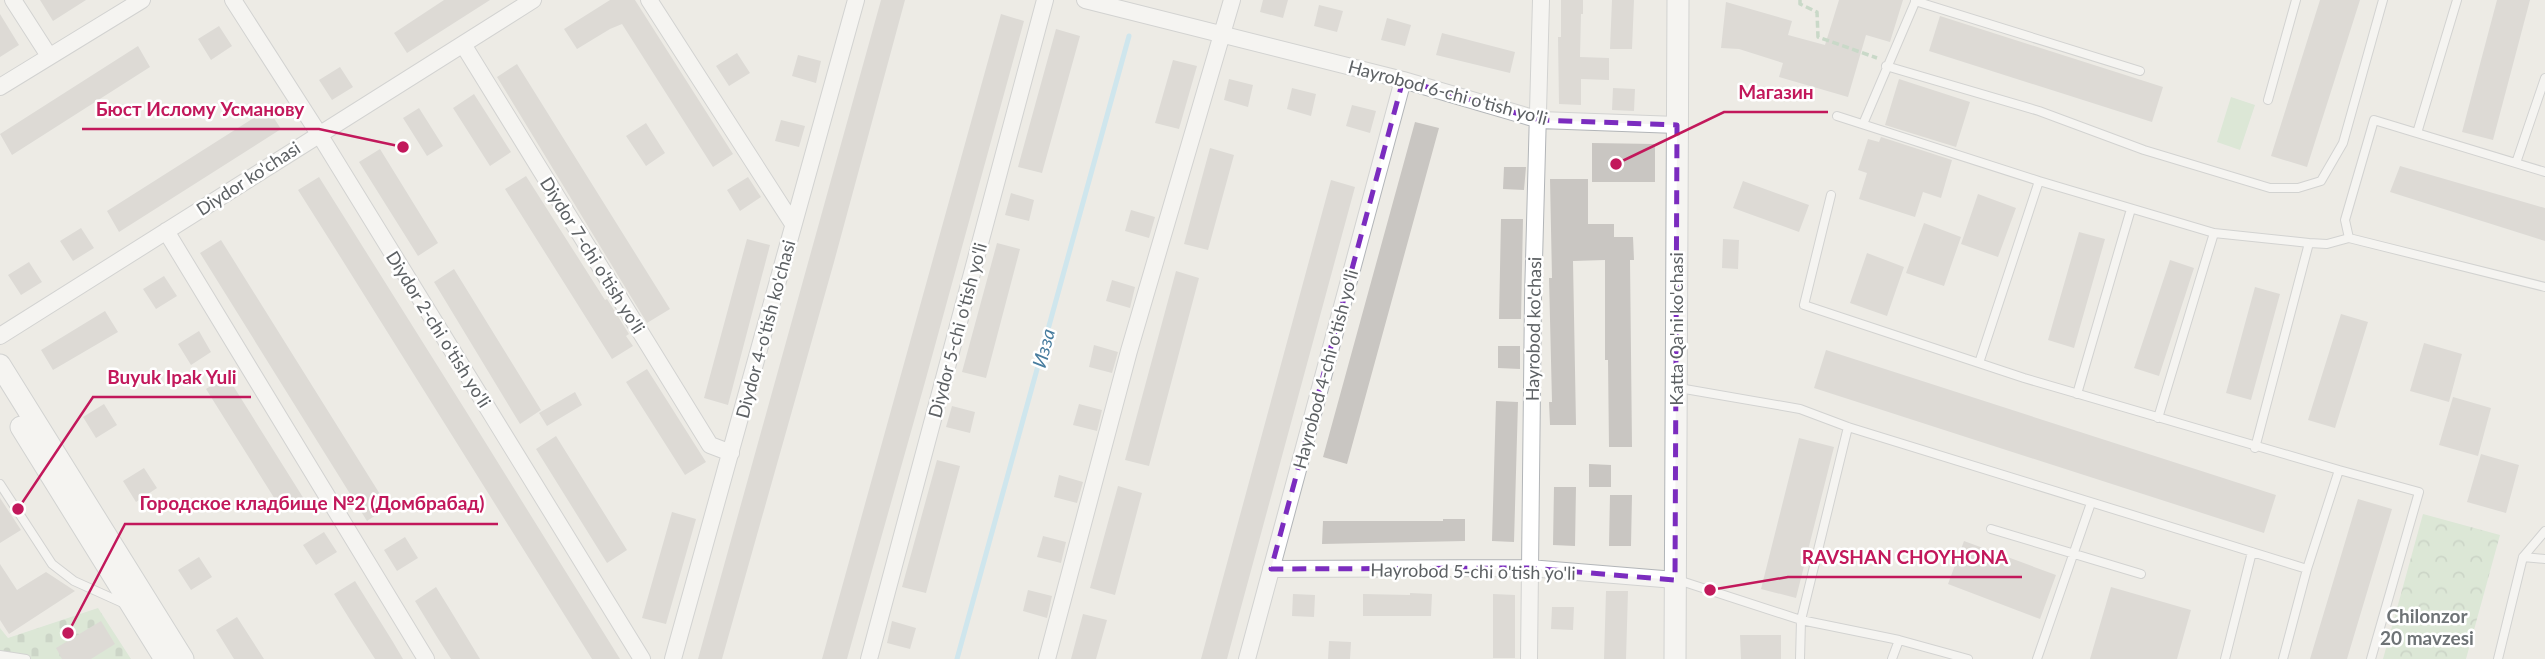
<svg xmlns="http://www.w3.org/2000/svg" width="2545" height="659" font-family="Lato,sans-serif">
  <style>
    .forest { fill: url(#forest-crowns) }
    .cemetery { fill: url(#cemetery-stones) }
    .garden { fill: #c7e2c4 }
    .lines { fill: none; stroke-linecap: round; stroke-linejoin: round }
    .stream { stroke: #acdff6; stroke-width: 5 }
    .building { fill: #c9c6c2 }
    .lane-casing { stroke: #b2b5b8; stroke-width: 10 }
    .street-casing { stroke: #b2b5b8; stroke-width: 18 }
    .secondary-casing { stroke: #b1b5b8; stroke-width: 23 }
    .path { stroke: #9ec3a4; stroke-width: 3.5; stroke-dasharray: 7 3.5; stroke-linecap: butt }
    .lane { stroke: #fff; stroke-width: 8 }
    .street { stroke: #fff; stroke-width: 16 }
    .secondary { stroke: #fff; stroke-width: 21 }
    .marked { fill: none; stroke: #7b2cbf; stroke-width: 5; stroke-dasharray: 14 9; stroke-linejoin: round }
    .labels { text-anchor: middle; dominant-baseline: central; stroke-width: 5; stroke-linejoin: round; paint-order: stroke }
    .street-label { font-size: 18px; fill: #5d6164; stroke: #fff }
    .water-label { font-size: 19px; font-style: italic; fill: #477c9e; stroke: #fff }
    .neighbourhood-label { font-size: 19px; font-weight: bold; fill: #6e7376; stroke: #fff }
    .leader { fill: none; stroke: #c2185b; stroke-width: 2.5 }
    .callout-dot { fill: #c2185b; stroke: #fff; stroke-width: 2.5 }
    .callout-label { font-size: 19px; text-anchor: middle; font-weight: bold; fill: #c2185b; stroke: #fff; stroke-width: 5; stroke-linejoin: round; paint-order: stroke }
  </style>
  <defs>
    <pattern id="forest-crowns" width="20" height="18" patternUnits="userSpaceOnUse" patternTransform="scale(1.75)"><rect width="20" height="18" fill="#c7e2c4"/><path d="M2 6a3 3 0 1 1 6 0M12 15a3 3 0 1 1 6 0" fill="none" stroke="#a5bba3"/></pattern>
    <pattern id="cemetery-stones" width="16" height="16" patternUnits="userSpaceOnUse" patternTransform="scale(1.75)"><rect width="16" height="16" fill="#c7e2c4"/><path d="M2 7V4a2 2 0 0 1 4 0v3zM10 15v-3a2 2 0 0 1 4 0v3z" fill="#a5bba3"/></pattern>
  </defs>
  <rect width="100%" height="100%" fill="#edebe5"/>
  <path class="forest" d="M2423 514 2500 535 2466 659H2383Z"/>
  <path class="cemetery" d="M98 608 131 659H0V628L8 638Z"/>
  <path class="garden" d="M2231 97 2255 105 2240 150 2217 142Z"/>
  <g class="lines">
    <path class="stream" d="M957 659 1129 36"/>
  </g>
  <path class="building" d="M40 0H86L53 21Z
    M444 0H490L407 53 394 33Z
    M610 0H635L733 154 713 167 622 24 610 29 577 49 564 29Z
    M881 0H905L834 262 722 659H698Z
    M1263 0H1288L1283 18 1260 12Z
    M1561 0H1583V14H1581L1580 57 1609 58V80L1581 79V105L1559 104 1558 37H1561Z
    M1612 0H1634L1632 49H1610Z
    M1839 0H1903L1890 42 1866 35 1848 97 1779 77 1783 63 1739 49 1721 48 1726 2 1792 21 1788 35 1825 45Z
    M2320 0H2360L2307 167 2271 156Z
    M2497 0H2530L2493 140 2462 132Z
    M1319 5 1343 11 1337 32 1314 26Z
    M0 14 19 45 0 57Z
    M1001 14 1024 21 925 382 847 659H822Z
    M1940 16 2163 87 2152 122 1929 51Z
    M1387 18 1411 25 1405 46 1381 40Z
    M219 26 232 46 211 60 198 39Z
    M1056 29 1080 36 1042 173 1018 167Z
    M1442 33 1515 52 1510 73 1436 55Z
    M138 46 150 67 12 155 0 134Z
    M737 53 750 73 729 86 716 66Z
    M798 55 821 61 816 83 792 76Z
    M1173 60 1197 66 1179 129 1155 123Z
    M517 64 670 309 647 323 497 77Z
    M340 67 353 87 332 100 319 80Z
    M1229 79 1253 85 1248 107 1224 100Z
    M1899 79 1970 102 1956 147 1885 125Z
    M1292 88 1316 94 1311 116 1287 109Z
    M1613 88 1635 89 1634 111 1612 110Z
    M474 94 511 152 490 166 453 108Z
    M1352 105 1376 111 1370 133 1346 126Z
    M419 108 443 146 427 156 403 118Z
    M268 109 281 129 119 232 107 211Z
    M781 120 805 126 799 147 775 141Z
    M1415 122 1439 128 1347 464 1323 457Z
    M646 123 665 153 646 166 626 136Z
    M1881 137 1952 160 1941 198 1923 192 1915 217 1859 199 1867 173 1858 170 1868 139 1879 142Z
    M1592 143 1655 144V182H1592Z
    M1210 148 1234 155 1208 250 1184 244Z
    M380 149 438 243 418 256 359 162Z
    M2400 166 2545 208V241L2390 192Z
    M1504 167H1526L1524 190 1503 189Z
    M526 176 605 300 607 299 629 334 626 336 633 346 612 359 505 189Z
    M319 177 464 408 620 659H592L336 250 298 190Z
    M748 177 761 197 740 211 727 190Z
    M1550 179H1588V224H1614V237H1633L1634 260H1630L1632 447H1609L1608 360H1605V260L1573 261 1576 425H1550L1549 402H1552L1549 278H1552Z
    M1331 180 1355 187 1304 375 1227 659H1201Z
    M1743 181 1809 205 1799 232 1733 208Z
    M1011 193 1034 200 1029 221 1005 215Z
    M1978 194 2016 208 1998 257 1961 244Z
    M1131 210 1155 217 1149 238 1125 231Z
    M1501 219H1523L1521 319H1499Z
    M1924 223 1961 237 1944 286 1906 273Z
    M81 228 94 248 73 261 60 241Z
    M2079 232 2105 239 2074 348 2048 340Z
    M747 239 770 245 728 405 704 398Z
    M1723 239 1739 240 1738 269 1722 268Z
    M221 240 388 507 367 521 200 253Z
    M997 243 1020 249 986 378 962 372Z
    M1867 253 1904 267 1887 316 1850 303Z
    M2170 260 2194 268 2159 376 2134 368Z
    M29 262 42 282 21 295 8 275Z
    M454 269 541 410 520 424 434 282Z
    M1176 271 1199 278 1149 466 1125 460Z
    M164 276 177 296 156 309 143 289Z
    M1112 280 1135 287 1130 308 1106 301Z
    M2255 287 2280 294 2251 400 2226 393Z
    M105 311 118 332 53 370 41 350Z
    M2341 314 2368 322 2335 428 2308 420Z
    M199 331 211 352 191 365 178 344Z
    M2424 343 2462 354 2449 402 2410 391Z
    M1094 345 1118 352 1112 373 1089 367Z
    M1498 346H1520V369L1498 368Z
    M1826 350 2276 495 2264 533 1814 388Z
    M647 369 706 462 685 475 626 382Z
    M227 376 304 499 283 512 206 389Z
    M575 392 582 405 547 426 539 413Z
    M2453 397 2491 408 2478 456 2439 445Z
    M1496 401 1518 402 1514 542 1492 541Z
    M104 404 117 425 96 438 83 417Z
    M1079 404 1102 410 1097 431 1073 425Z
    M952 406 975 412 970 433 946 427Z
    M556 436 627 550 607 563 536 449Z
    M1799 438 1834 447 1796 598 1761 589Z
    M2481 454 2519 465 2506 513 2467 502Z
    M937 460 960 466 926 593 902 587Z
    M1589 464 1611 465V487H1589Z
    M144 468 157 488 136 502 123 481Z
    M1059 475 1083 482 1077 503 1054 497Z
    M1118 486 1142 493 1115 595 1090 588Z
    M1554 487H1576L1575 546 1553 545Z
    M1610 495H1632L1631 546H1609Z
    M0 498 21 530 0 543Z
    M2358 499 2392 509 2347 659H2310Z
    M672 512 696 519 666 624 642 618Z
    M1443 519H1465V541L1322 544 1323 521H1443Z
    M324 532 337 552 316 565 303 545Z
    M1043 536 1066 542 1061 563 1037 557Z
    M405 537 418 558 397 571 384 550Z
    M1964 541 2056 575 2040 619 1948 584Z
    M199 557 212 577 191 590 178 570Z
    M0 564 17 590 46 572 75 591 9 634 0 620Z
    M355 581 393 642 403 659H375L352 623 334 594Z
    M436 587 449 608 480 659H451L437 637 415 601Z
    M2111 587 2191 610 2177 659H2090Z
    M1028 590 1052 596 1047 618 1023 611Z
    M1606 591H1628L1626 659H1604Z
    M1410 593 1432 594 1431 616H1363V594L1410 595Z
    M1293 594 1315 595 1314 617 1292 616Z
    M1493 594 1515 595V658H1493Z
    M1552 607H1574L1573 630 1551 629Z
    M1083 614 1107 620 1096 659H1071Z
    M237 617 264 659H234L216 630Z
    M101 621 115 644 91 659H62L56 648Z
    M892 621 916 628 910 649 887 643Z
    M1740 635H1781V659H1741Z
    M1329 641 1351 642 1350 659H1328Z"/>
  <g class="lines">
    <defs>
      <path id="lane" d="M1915 1 2140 71
        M1886 66 2039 111 2144 150 2270 188H2298L2321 181 2343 143 2383 0
        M2268 100 2296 0
        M1837 116 2039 181 2214 233 2309 243 2327 244 2349 238 2545 287
        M1863 124 1916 0
        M2417 133 2457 0
        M2516 163 2545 78
        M1831 195 1804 305 2024 378 2339 470 2307 569 2283 659
        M2349 238 2345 220 2374 120 2545 172
        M1979 363 2039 181
        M1679 388 1800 409 1848 427 2307 569
        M2077 394 2131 209
        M2158 418 2214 233
        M2255 448 2309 243
        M2339 470 2419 492 2371 659
        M0 484 52 564 74 581 125 604
        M1991 529 2141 574
        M2523 557 2545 531
        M1678 580 1801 620 1899 640 1968 659
        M0 655 26 659
        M1800 659 1801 620 1848 427
        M1892 659 1899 640
        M2037 659 2091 503
        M2225 659 2252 552
        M2498 659 2523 557 2545 559"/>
      <path id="street" d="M13 0 49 56
        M233 0 319 134 642 659
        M649 0 793 224
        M1085 0 1403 80 1540 120 1677 125
        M464 46 710 445 731 453
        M0 87 142 0
        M166 231 426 659
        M0 336 533 0
        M1271 569 1529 568 1675 580
        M673 659 856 0
        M869 659 1045 0
        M1047 659 1129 351 1232 0
        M1247 659 1403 80
        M1529 659 1533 298 1541 0"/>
      <path id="secondary" d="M0 365 183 659
        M21 427 165 659
        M1675 659 1678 0"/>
    </defs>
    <use href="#lane" class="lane-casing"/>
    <use href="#street" class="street-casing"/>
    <use href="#secondary" class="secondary-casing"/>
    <path class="path" d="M1800 0V4L1817 12 1818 37 1877 58"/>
    <use href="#lane" class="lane"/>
    <use href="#street" class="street"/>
    <use href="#secondary" class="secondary"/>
  </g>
  <path d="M0 0H2545V659H0ZM1403 80 1540 120 1677 125 1675 580 1529 568 1271 569Z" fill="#edebe5" fill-opacity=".55" fill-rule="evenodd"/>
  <path class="marked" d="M1403 80 1540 120 1677 125 1675 580 1529 568 1271 569Z"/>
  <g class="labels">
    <g class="street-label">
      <text transform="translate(1448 92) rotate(15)">Hayrobod 6-chi o'tish yo'li</text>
      <text transform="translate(248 178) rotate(-33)">Diydor ko'chasi</text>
      <text transform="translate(593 255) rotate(58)">Diydor 7-chi o'tish yo'li</text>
      <text transform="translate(439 329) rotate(58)">Diydor 2-chi o'tish yo'li</text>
      <text transform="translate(765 329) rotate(-75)">Diydor 4-o'tish ko'chasi</text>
      <text transform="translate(1533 329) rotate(-89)">Hayrobod ko'chasi</text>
      <text transform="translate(1676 329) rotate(-90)">Katta Qa'ni ko'chasi</text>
      <text transform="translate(957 330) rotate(-75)">Diydor 5-chi o'tish yo'li</text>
      <text transform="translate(1325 369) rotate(-75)">Hayrobod 4-chi o'tish yo'li</text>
      <text transform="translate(1473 571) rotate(1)">Hayrobod 5-chi o'tish yo'li</text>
    </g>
    <g class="water-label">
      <text transform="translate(1043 348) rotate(-75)">Изза</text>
    </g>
    <g class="neighbourhood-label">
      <text x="2427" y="615">Chilonzor<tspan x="2427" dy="22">20 mavzesi</tspan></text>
    </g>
  </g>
  <path class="leader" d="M1616 164L1724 112H1828M403 147L319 129H82M18 509L93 397H251M68 633L125 524H498M1710 590L1788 577H2022"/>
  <g class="callout-dot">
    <circle cx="1616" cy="164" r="7"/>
    <circle cx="403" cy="147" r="7"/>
    <circle cx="18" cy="509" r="7"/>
    <circle cx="68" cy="633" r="7"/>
    <circle cx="1710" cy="590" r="7"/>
  </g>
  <g class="callout-label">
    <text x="1776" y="99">Магазин</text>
    <text x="200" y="116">Бюст Ислому Усманову</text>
    <text x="172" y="384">Buyuk Ipak Yuli</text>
    <text x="312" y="510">Городское кладбище №2 (Домбрабад)</text>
    <text x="1905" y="564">RAVSHAN CHOYHONA</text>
  </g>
</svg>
